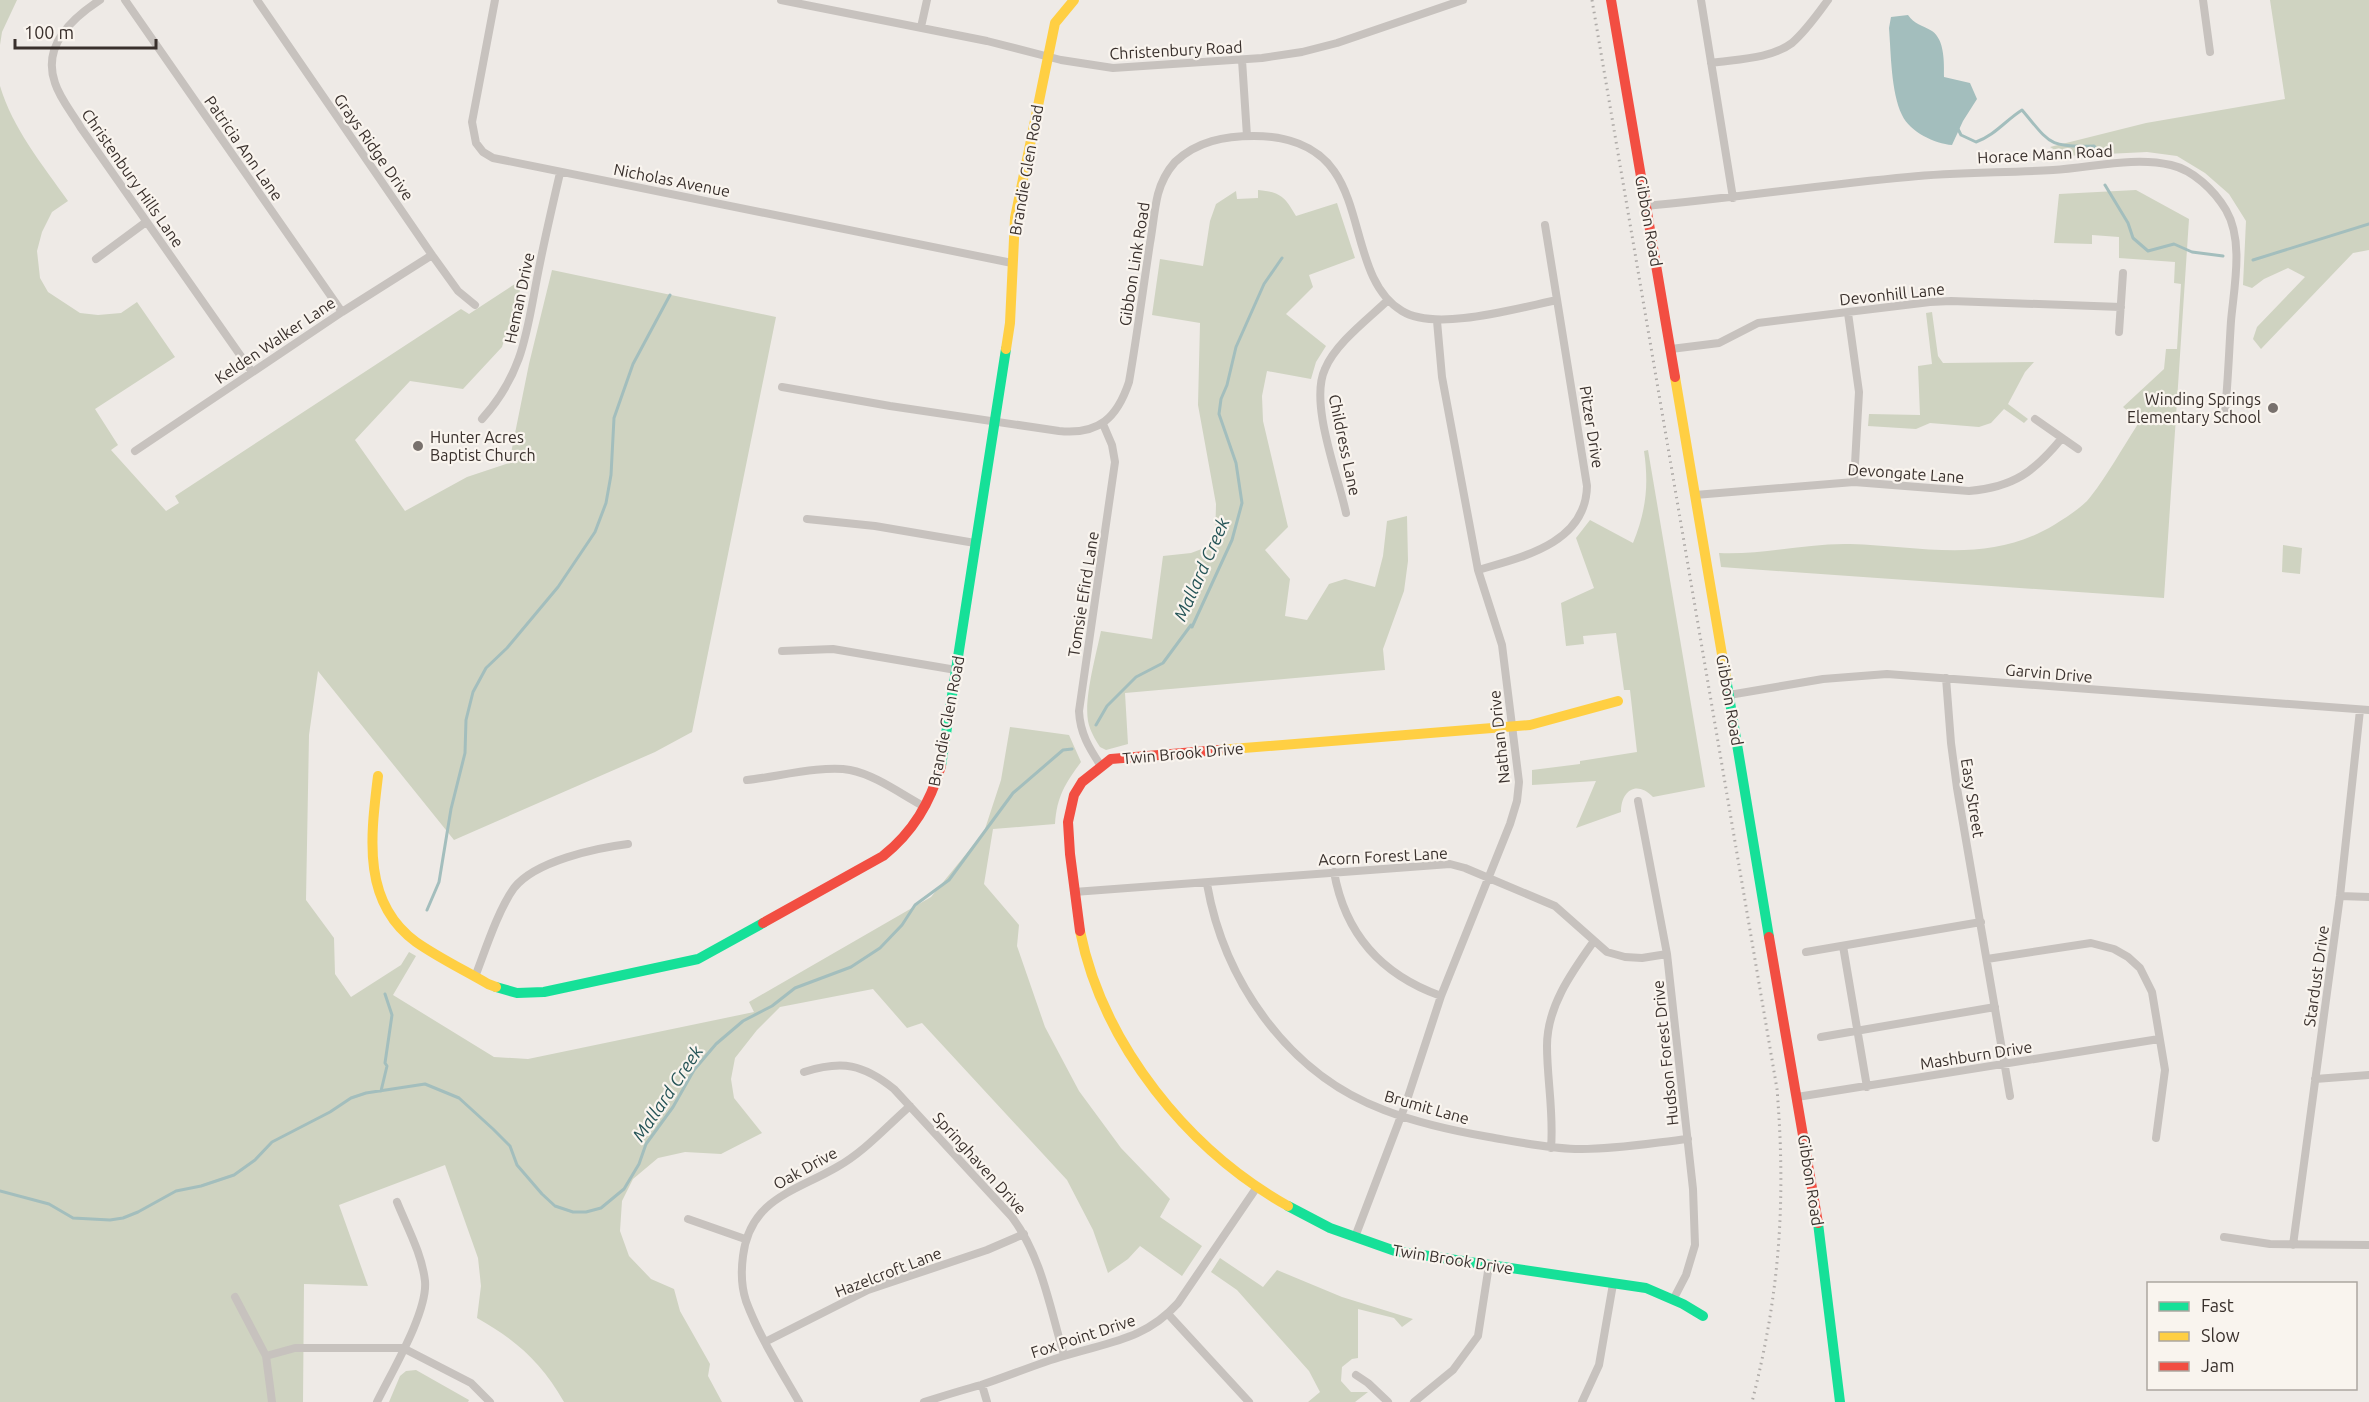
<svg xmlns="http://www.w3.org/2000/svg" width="2369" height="1402" font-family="Ubuntu,sans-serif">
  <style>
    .green { fill: #cfd3c1 }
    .water { fill: #a3bebd }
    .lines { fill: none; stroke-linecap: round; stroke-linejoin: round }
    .stream { stroke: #a3bebd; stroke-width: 3 }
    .street { stroke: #c7c2be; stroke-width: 8 }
    .fast { stroke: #16e098; stroke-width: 10 }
    .slow { stroke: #ffcf43; stroke-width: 10 }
    .jam { stroke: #f24e42; stroke-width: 10 }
    .rail { stroke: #afaba8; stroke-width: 3; stroke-dasharray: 1.5 4.5; stroke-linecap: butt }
    .poi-dot { fill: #78716d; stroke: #f9f4ee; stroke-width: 2 }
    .labels { text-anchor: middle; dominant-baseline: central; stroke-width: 4.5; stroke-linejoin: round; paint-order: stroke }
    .street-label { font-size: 16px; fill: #39302c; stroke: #f9f4ee }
    .poi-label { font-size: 16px; fill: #39302c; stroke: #f9f4ee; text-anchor: end }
    .water-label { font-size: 18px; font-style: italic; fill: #255457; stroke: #f9f4ee }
  </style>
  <rect width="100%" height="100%" fill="#eeeae6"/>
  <path class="green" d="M0 0H17L2 32 0 45Z
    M2270 0H2369V250L2353 253 2261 349 2253 339 2257 327 2305 277 2288 268 2264 279 2252 288 2243 285 2246 221 2229 194 2205 173 2177 156 2147 152 2065 156 2050 147 2146 123 2285 99Z
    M0 86C13 129 42 164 68 201L52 212 42 232 37 251 40 278 48 292 80 313 98 315 121 313 137 302 175 357 95 409 118 445 111 450 166 511 179 503 175 496 461 309 469 314 524 278 502 347 463 389 410 381 355 440 405 511 467 477 509 463 529 364 552 270 776 317 692 732 655 752 454 840 318 671 309 735 306 900 334 938 335 974 351 997 401 965 409 952 416 956 393 995 494 1057 528 1059 754 1012 749 1002 931 897 984 832 1001 780 1010 727 1069 735 1081 762C1065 784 1057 796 1055 824L993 829 984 884 1019 925 1017 946 1045 1027 1079 1091 1121 1148 1170 1199 1160 1217 1202 1246 1182 1276 1140 1246 1128 1259 1108 1273 1093 1230 1067 1180 922 1023 907 1028 873 989 780 1007 757 1030 735 1058 731 1079 734 1098 762 1133 721 1154 685 1152 658 1158 633 1179 622 1201 620 1231 629 1256 651 1279 674 1289 680 1311 710 1364 708 1376 722 1402H564C541 1362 516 1340 477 1318L481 1286 478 1258 445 1165 339 1205 368 1286 304 1284 303 1402H0Z
    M1258 190C1281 192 1285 197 1296 216L1337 203 1355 258 1309 275 1313 287 1286 314 1326 346 1316 362 1311 379 1267 371 1262 396 1263 421 1288 527 1265 550 1290 579 1285 616 1307 620 1329 584 1345 579 1375 587 1383 556 1387 521 1407 516 1408 561 1404 591 1383 649 1385 670 1125 693 1128 744 1106 750 1100 747C1095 739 1090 731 1088 721 1084 698 1096 655 1101 631L1152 639 1163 556 1191 553 1215 544 1216 504 1198 405 1200 323 1152 315 1160 259 1203 266 1210 221 1216 204 1236 191 1237 199 1258 198Z
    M2136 190 2189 219 2164 598 1721 567 1719 553C1763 555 1806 543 1850 544 1923 546 1987 565 2054 525 2065 518 2078 510 2087 501 2105 480 2124 445 2140 421L2123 407 2164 369 2166 349H2177L2181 284 2174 283 2175 262 2119 258V237L2092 235V244L2054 243 2059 194Z
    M1932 312 1938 356 1943 363 2034 362 2025 372 2008 404 2028 419 2024 423 2004 409 1991 423 1979 427 1930 423 1916 429 1868 426 1869 414 1920 415 1918 366 1932 364 1926 313Z
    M1648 450 1705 787 1653 797C1637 780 1621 790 1621 812L1576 828 1596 781 1532 785V770L1580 764V761L1637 752 1630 690H1624L1616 633 1583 636 1584 644 1566 646 1561 603 1594 588 1576 538 1590 520 1633 543C1646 511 1649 485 1644 451Z
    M2283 545 2302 548 2300 574 2282 572Z
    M1220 1258 1263 1287 1277 1270 1342 1297 1413 1319 1402 1327 1394 1318 1358 1309V1358L1352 1359 1342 1367 1341 1381 1351 1392H1368L1355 1402H1308L1320 1392 1309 1371 1237 1290 1211 1272Z
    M416 1370 469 1400 468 1402H389L400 1376 406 1371Z"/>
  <path class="water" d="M1908 15C1914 24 1922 25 1932 31 1945 40 1944 63 1944 77L1970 83 1977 99 1963 121 1952 145C1935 144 1910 132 1902 115 1891 92 1891 53 1889 28L1891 17Z"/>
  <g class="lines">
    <path class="stream" d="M1958 129 1961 135 1976 142C1994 136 2006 120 2022 110 2050 143 2048 148 2094 146L2098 151
      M2105 185 2128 223 2133 238 2148 251 2174 244 2192 252 2223 256
      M2253 260 2369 224
      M1096 725 1107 706 1136 677 1163 663 1191 625 1192 627 1232 540 1242 503 1236 463 1219 414 1221 399 1227 385 1236 347 1264 284 1282 258
      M427 910 439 882 451 809 465 753 466 720 473 692 486 668 507 648 558 587 595 532 606 503 611 475 614 418 633 364 670 295
      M381 1091 387 1066 385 1063 392 1015 385 994
      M0 1191 49 1204 73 1218 110 1220 123 1218 138 1212 176 1191 201 1186 234 1175 255 1160 272 1142 330 1112 351 1098 366 1093 425 1084 459 1098 493 1129 510 1146 517 1165 542 1194 555 1206 573 1212H586L601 1208 624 1189 639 1164 646 1144 673 1107 694 1070 716 1044 743 1021 772 1006 795 988 851 967 880 948 902 925 915 905 949 880 1013 793 1063 750 1072 749"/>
    <path class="street" d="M100 0C71 19 42 46 55 83 60 99 73 114 81 128L252 372
      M125 0 342 312
      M257 0 432 255 458 291 475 305
      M495 0 472 122 476 143 483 152 493 158 1012 263
      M781 0 987 41 1061 60 1113 68 1262 58 1302 52 1337 43 1463 0
      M1701 0 1733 198
      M2203 0 2210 52
      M921 27 927 0
      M1242 60 1247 136
      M1711 63C1736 59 1771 59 1792 43 1806 31 1817 15 1828 0
      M1646 206C1734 198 1821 185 1908 177 1956 172 2005 173 2053 170 2091 168 2133 156 2171 165 2193 170 2214 190 2226 210 2244 241 2234 287 2231 321 2229 352 2228 382 2225 412
      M96 259 146 222
      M1848 313 1859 392 1854 482
      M2119 332 2123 273
      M1671 349 1719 343 1758 323 1930 302 1951 301 2121 307
      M782 387 890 406 1059 431C1099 435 1117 418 1129 382 1137 336 1143 289 1150 243 1153 227 1154 210 1158 194 1161 183 1168 170 1175 162 1197 141 1225 136 1254 136 1285 136 1316 145 1334 171 1363 212 1357 284 1402 311 1436 332 1518 308 1557 300
      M482 419C527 369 527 325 540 263 546 233 553 203 560 173
      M2035 419 2078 449
      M135 451 342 312 432 255
      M1695 495 1854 482 1969 491C2014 487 2034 472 2062 438
      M1346 513C1338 475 1309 403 1325 369 1335 344 1368 319 1387 301
      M807 519 875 526 975 543
      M1478 570C1523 557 1586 543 1587 486L1545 225
      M782 651 833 649 956 670
      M1946 678 1951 743 1957 788 2010 1096
      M1729 695 1823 679 1887 674 2369 710
      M1101 766C1089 748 1080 733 1079 711L1115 462 1112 445 1103 424
      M747 780C776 777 823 765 850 770 876 775 902 795 925 807
      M1638 801 1667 954 1693 1189 1695 1245 1686 1275 1673 1300
      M1334 872C1345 934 1382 975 1441 996
      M1207 884C1224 981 1288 1074 1384 1110 1418 1123 1454 1131 1489 1137 1518 1142 1546 1148 1575 1149 1612 1150 1651 1143 1688 1139
      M1074 892 1450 864 1465 868 1555 906 1607 952 1625 957 1642 958 1667 954
      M2340 896 2369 897
      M1843 946 1867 1087
      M1806 952 1981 922
      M1987 959 2091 943 2114 949 2128 957 2140 968 2152 992 2165 1070 2156 1138
      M475 977C485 951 498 910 514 888 535 861 596 848 628 844
      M1821 1037 1995 1007
      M804 1072C842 1060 863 1064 894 1089L1012 1217C1042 1257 1050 1309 1064 1355
      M2315 1079 2369 1075
      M1797 1097 2159 1039
      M1551 1148C1554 1113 1547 1080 1547 1046 1547 1006 1572 972 1594 941
      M688 1219 745 1239
      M1355 1237 1406 1103 1441 996 1510 824 1517 801 1519 782 1502 645 1478 570 1442 377 1437 321
      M2224 1237 2270 1244 2369 1245
      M2293 1245 2340 896 2360 710
      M235 1297 266 1356 272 1402
      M1168 1314 1249 1402
      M765 1342 868 1290 987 1250 1024 1234
      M266 1356 295 1348H403L471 1383 490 1402
      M1356 1375 1368 1383 1388 1402
      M982 1385 987 1402
      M377 1402C391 1373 428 1312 425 1281 422 1254 407 1227 397 1202
      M799 1402C780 1369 759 1336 746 1301 741 1286 741 1271 743 1256 750 1199 794 1192 837 1167 864 1152 886 1127 910 1106
      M924 1402C943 1396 962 1390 981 1385 1009 1376 1036 1364 1064 1356 1108 1342 1145 1340 1178 1303L1257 1187
      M1414 1402 1453 1370 1478 1336 1489 1265
      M1582 1402 1599 1365 1613 1284"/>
    <path class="fast" d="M1726 678 1769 937
      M941 766 1006 349
      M496 987 517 993 544 992 698 959 763 923
      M1288 1206 1330 1228 1395 1251 1646 1288 1683 1304 1703 1316
      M1818 1223 1840 1402"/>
    <path class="slow" d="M1006 349 1010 323 1015 218 1055 23 1074 0
      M1675 377 1726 678
      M1219 750 1530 725 1618 701
      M378 776C371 835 361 902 416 942 439 958 464 970 488 984L496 987
      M1080 931C1103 1045 1188 1150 1288 1206"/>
    <path class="jam" d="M1611 0 1675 377
      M763 923 883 856C913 832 930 803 941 766
      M1080 931 1070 854 1068 822 1074 795 1082 782 1111 759 1219 750
      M1769 937 1818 1223"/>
    <path class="rail" d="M1592 0 1777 1089C1786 1200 1780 1293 1752 1402"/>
  </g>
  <g class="poi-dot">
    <circle cx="2273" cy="408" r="6"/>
    <circle cx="418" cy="446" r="6"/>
  </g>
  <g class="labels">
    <g class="street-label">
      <text transform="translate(1176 50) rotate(-3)">Christenbury Road</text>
      <text transform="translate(374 147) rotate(55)">Grays Ridge Drive</text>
      <text transform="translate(244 148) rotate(55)">Patricia Ann Lane</text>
      <text transform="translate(2045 154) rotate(-3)">Horace Mann Road</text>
      <text transform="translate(1026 170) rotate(-80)">Brandie Glen Road</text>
      <text transform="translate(133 178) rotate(55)">Christenbury Hills Lane</text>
      <text transform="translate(672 180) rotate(11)">Nicholas Avenue</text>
      <text transform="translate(1649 221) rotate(80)">Gibbon Road</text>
      <text transform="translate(1134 264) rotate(-81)">Gibbon Link Road</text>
      <text transform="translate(1892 294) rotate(-6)">Devonhill Lane</text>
      <text transform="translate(519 298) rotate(-78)">Heman Drive</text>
      <text transform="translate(275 340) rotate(-34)">Kelden Walker Lane</text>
      <text transform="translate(1592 427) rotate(81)">Pitzer Drive</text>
      <text transform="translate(1345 445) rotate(78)">Childress Lane</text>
      <text transform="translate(1906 473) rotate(4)">Devongate Lane</text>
      <text transform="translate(1083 594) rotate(-81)">Tomsie Efird Lane</text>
      <text transform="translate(2049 673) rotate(5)">Garvin Drive</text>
      <text transform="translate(1730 700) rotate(80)">Gibbon Road</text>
      <text transform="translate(946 721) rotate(-79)">Brandie Glen Road</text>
      <text transform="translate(1499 737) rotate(-96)">Nathan Drive</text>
      <text transform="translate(1183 753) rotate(-5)">Twin Brook Drive</text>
      <text transform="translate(1973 798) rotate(81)">Easy Street</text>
      <text transform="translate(1383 856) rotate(-3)">Acorn Forest Lane</text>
      <text transform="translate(2316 976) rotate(-82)">Stardust Drive</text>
      <text transform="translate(1665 1053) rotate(-96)">Hudson Forest Drive</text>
      <text transform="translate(1976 1055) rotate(-9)">Mashburn Drive</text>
      <text transform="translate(1427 1107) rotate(16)">Brumit Lane</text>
      <text transform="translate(980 1163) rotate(48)">Springhaven Drive</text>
      <text transform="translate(805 1168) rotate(-29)">Oak Drive</text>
      <text transform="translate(1811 1180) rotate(81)">Gibbon Road</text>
      <text transform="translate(1453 1259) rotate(9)">Twin Brook Drive</text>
      <text transform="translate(888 1272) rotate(-21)">Hazelcroft Lane</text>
      <text transform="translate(1083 1336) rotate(-18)">Fox Point Drive</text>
    </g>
    <g class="poi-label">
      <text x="2261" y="399">Winding Springs<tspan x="2261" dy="18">Elementary School</tspan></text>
      <text x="430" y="437" text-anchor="start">Hunter Acres<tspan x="430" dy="18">Baptist Church</tspan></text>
    </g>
    <g class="water-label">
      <text transform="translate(1201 569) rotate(-66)">Mallard Creek</text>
      <text transform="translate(667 1093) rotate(-56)">Mallard Creek</text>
    </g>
  </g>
  <rect x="2147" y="1282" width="210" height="108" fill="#f9f4ee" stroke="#aca6a0" stroke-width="1.5"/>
  <rect x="2159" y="1302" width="30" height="9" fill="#16e098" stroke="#aca6a0" stroke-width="1.5"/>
  <text x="2201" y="1312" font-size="18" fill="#39302c">Fast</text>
  <rect x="2159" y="1332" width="30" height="9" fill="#ffcf43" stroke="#aca6a0" stroke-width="1.5"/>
  <text x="2201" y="1342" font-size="18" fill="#39302c">Slow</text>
  <rect x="2159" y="1362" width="30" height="9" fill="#f24e42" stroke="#aca6a0" stroke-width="1.5"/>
  <text x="2201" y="1372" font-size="18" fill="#39302c">Jam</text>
  <path d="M15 39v9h141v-9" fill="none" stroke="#39302c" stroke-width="3"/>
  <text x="24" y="39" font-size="18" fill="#39302c" stroke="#f9f4ee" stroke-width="4.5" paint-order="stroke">100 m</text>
</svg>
